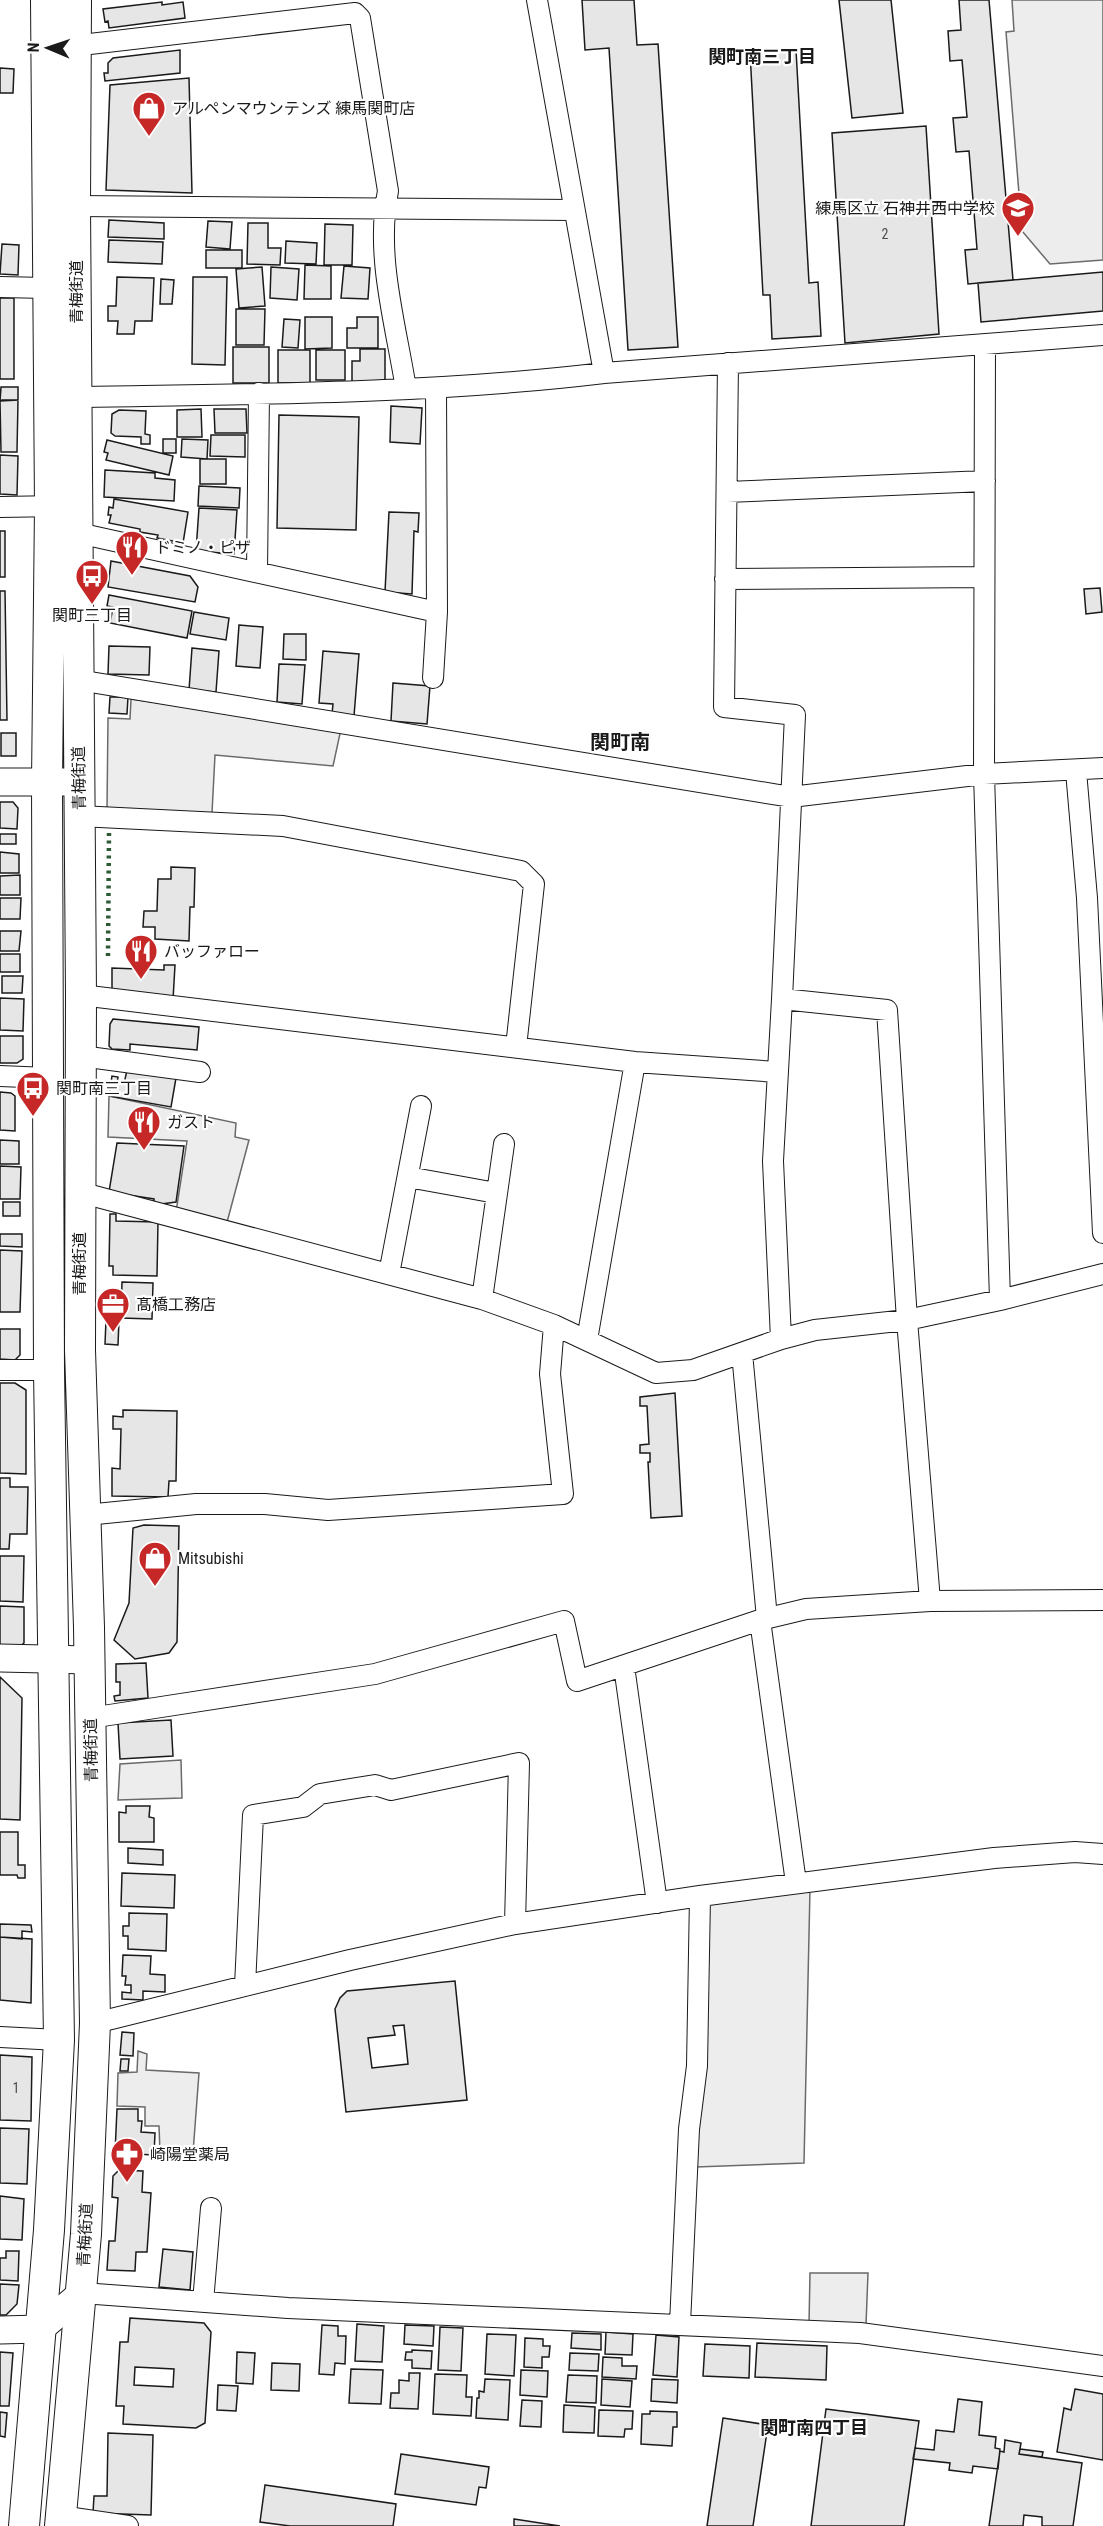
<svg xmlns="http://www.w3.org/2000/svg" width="1103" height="2526" font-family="'Roboto Condensed','Noto Sans JP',sans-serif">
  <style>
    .built { fill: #ededed; stroke: #6a6a6a; stroke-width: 1.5 }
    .building { fill: #e6e6e6; stroke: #1a1a1a; stroke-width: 1.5; fill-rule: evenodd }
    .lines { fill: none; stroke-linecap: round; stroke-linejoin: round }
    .street-casing { stroke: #1a1a1a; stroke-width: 22 }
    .secondary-casing { stroke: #1a1a1a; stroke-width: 29 }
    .primary-casing { stroke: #1a1a1a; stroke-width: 32 }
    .street { stroke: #fff; stroke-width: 20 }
    .secondary { stroke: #fff; stroke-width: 27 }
    .primary { stroke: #fff; stroke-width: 30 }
    .hedge { stroke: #2b5a34; stroke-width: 4.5; stroke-dasharray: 3 4.5; stroke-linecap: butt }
    .labels { text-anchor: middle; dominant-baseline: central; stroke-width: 4.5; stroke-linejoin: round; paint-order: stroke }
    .number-label { font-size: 14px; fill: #4d4d4d }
    .poi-label { font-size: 16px; fill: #1a1a1a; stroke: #fff; text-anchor: start }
    .street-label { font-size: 16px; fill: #1a1a1a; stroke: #fff }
    .neighbourhood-label { font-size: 18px; font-weight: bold; fill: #1a1a1a; stroke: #fff }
    .quarter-label { font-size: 20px; font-weight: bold; fill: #1a1a1a; stroke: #fff }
  </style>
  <rect width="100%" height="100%" fill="#fff"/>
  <path class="built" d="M1012 0H1103V260L1050 264 1022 231 1006 32 1014 31Z
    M131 699 341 729 333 766 215 755 212 813 107 809 108 718 130 719Z
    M109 1096 236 1123 235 1137 249 1140 226 1226 176 1212 187 1141 108 1137Z
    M181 1760 182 1798 118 1800 120 1764Z
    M810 1889 804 2163 696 2167 707 1903Z
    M138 2051 147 2054 146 2070 199 2073 193 2153 160 2152 159 2126H145V2107L117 2106 118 2073 137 2072Z
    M810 2273H868L866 2325 809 2324Z"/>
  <path class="building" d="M582 0H634L637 45 658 44 678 347 628 350 609 48 585 50Z
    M839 0H891L903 113 852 118Z
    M959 0H989L1013 280 968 284 965 250 977 249 969 151 956 152 953 118 967 117 962 60 950 61 948 31 961 30Z
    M162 2V5L183 2 185 18 109 28 108 21 105 22 103 9Z
    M180 50V73L105 81 104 73H108V63L113 58Z
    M796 50 809 283 818 282 821 336 772 339 770 295H763L750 52Z
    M0 68 14 69 13 93H0Z
    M189 78 192 193 106 190 110 85Z
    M926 126 939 334 845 343 832 133Z
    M109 220 164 223V239L108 237Z
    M208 221 232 222 230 249 206 247Z
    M248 223H268V248H281L280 265 247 264Z
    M325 224 353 225 352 265H324Z
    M109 240 163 242 162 264 108 262Z
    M286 241 317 243 316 264 285 263Z
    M2 244 19 245 18 275 0 274Z
    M206 250H242V268H206Z
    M305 265 331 266V299H304Z
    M344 266 370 268 368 299 341 298Z
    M262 267 265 306 239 308 236 269Z
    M271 267 299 269 297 300 270 298Z
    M1103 272V311L981 322 978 283Z
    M117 277 154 278 152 321H135L134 334H117L118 321H108V306H116Z
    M193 277H227L225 365 192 364Z
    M161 279 174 280 172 304H160Z
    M0 298H14V379H0Z
    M236 309H265L264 345H236Z
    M305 317H332V348L305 349Z
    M357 317H378V348H347V328H357Z
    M284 319 300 320 298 348 282 347Z
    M233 347H269V383H233Z
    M360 349H385V383H352V361H360Z
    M278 350H310V383H278Z
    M316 350H345V380H316Z
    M1 387H18V400L0 401Z
    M2 400H18L17 452H1L0 401Z
    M391 406 422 408 420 444 390 442Z
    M201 409 202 437H177V410Z
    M214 409H246L247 433H215Z
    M119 410 146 411 145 434 150 435V444H141V437L115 436 111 433 112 414Z
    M279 415 359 417 356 530 277 528Z
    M211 435H245V457L210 456Z
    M163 439H176V453H163Z
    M182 439 208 440 207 459 181 457Z
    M107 440 173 456 169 475 106 460 108 453 104 452Z
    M0 455 18 456 17 495 0 494Z
    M200 459H226V484H200Z
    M105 470 155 473V478L175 480 174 501 104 497Z
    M199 486 240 488 239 508 198 506Z
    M114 499 188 512 183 543 157 538 158 535 140 532V529L109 523 111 515H108L109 507 113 508Z
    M199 508 237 510 234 554 196 551Z
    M389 512 419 513 418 532 414 531 412 594 385 592Z
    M0 531H5V577H0Z
    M111 561 190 576 198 587 195 602 108 587Z
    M1100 588 1102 612 1086 614 1084 589Z
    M0 591H5L7 720H0Z
    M109 595 192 611 187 638 110 623 113 607 107 606Z
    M194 612 229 618 226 640 190 634Z
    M239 625 263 627 260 668 236 666Z
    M284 634H306V660L283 659Z
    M109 646 150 647 149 675 108 674Z
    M192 648 219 651 216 692 189 690Z
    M323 651 359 654 354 716 332 714 333 704 319 703Z
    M279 664 305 665 302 704 277 702Z
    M393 683 430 686 427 724 391 721Z
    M110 697H128L127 714 109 713Z
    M1 733H16V756H1Z
    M0 802H13L18 808 17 829 0 828Z
    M0 834H16V844H0Z
    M0 852 19 854V873H0Z
    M171 867 195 868 194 907H190L189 941 155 939V927H143L144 911H157L158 879H171Z
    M20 875V895H0V876Z
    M0 898H21L20 919H0Z
    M0 931H21L19 951H0Z
    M0 954H20V972H0Z
    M164 965H175L173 1000 112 992V968L164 970Z
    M2 976H23L22 993H2Z
    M0 998 24 999 23 1031 0 1030Z
    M113 1019 199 1027 197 1050 130 1044V1050L112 1049 109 1046 110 1024Z
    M0 1036H23V1059L17 1063H0Z
    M127 1070 176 1078 171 1107 109 1096 112 1076 118 1077 117 1083 124 1084Z
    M0 1092 11 1093 15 1096V1131L0 1130Z
    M0 1140 19 1141V1164H0Z
    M117 1143 184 1146 176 1202 154 1205V1199L109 1192Z
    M0 1166 21 1167 20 1199H0Z
    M3 1202H20V1216H3Z
    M110 1214H116V1221L158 1222 157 1276 113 1275V1266H109Z
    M0 1234H22V1247L0 1246Z
    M0 1250 22 1251 20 1312H0Z
    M122 1282 153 1283 152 1319 121 1318Z
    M106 1320H119L118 1345 105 1344Z
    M0 1329H20V1355L15 1360 0 1359Z
    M0 1383H15L26 1390V1474L0 1473Z
    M675 1393 682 1516 651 1518 648 1462H650V1453H640V1445L649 1444 647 1406H640V1397Z
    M123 1410 177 1411 176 1481H169L168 1497 112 1496V1468L120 1469 121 1429H113V1416L123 1417Z
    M0 1478H10V1487H28L27 1534H10L9 1549H0Z
    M144 1525 179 1526 177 1642 169 1653 135 1659 114 1640 129 1603 133 1528Z
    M0 1556H24L23 1602 0 1601Z
    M0 1606 24 1607V1643L19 1647 0 1648Z
    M146 1663 148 1698 115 1701 114 1696 120 1695V1682H116V1664Z
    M0 1677 22 1698 20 1820 0 1819Z
    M171 1720 173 1756 120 1759 118 1723Z
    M126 1806H150L149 1817 154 1818V1842H119V1812L126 1813Z
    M0 1832H18V1865H25V1878H18L17 1875H0Z
    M128 1848 163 1850V1865L128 1863Z
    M122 1873 175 1875 174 1908 121 1906Z
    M129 1913 167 1914 166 1951 128 1949V1936H123V1926H129Z
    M0 1924 31 1925 32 1932 22 1931V1939L0 1937Z
    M0 1937 32 1939 31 2003 0 2000Z
    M123 1955 151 1956 150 1974 165 1975V1992L143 1991V2000L122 1999V1992L131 1993V1985H125L126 1976H122Z
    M455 1981 467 2100 346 2112 335 2009 340 1998 347 1991ZM404 2025 408 2064 372 2068 368 2038 395 2035 393 2026Z
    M122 2032 134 2033 133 2056 120 2055Z
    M0 2055 32 2057 31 2121 0 2120Z
    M121 2059H129L128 2071H120Z
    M117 2109H138V2121H142L141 2132 155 2133 154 2155 115 2153Z
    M0 2128 29 2129 27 2184 0 2183Z
    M119 2170 143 2171 142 2192 151 2193 147 2252H136L135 2271 107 2270 109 2241H115L118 2198 112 2197 113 2176Z
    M0 2196 24 2199 22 2240 0 2239Z
    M163 2249 193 2252 190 2290 159 2287Z
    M6 2251H19L18 2281 0 2280V2258H6Z
    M0 2284 19 2285 17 2304 6 2315H0Z
    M130 2318 204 2323 211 2332 205 2423 196 2428 123 2424 124 2406H116L120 2342H128ZM135 2367 174 2369 173 2387 134 2385Z
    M357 2324 384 2326 382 2362 355 2361Z
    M322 2325 338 2326V2336H346L345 2364 335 2363 334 2375 319 2374Z
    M405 2325 434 2326 433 2346 404 2344Z
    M440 2327 463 2328 461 2371 438 2370Z
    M606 2332 633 2334 632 2355 605 2354Z
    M572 2333 601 2334V2350L571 2348Z
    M487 2334 516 2335 514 2376 485 2374Z
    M656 2335 679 2337 677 2377 653 2375Z
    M525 2338 543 2339V2346H550L549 2357H542V2368L524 2367Z
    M757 2343 827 2346 826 2380 755 2377Z
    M705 2344 750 2346 749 2378 703 2376Z
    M412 2350 432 2351 431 2369 412 2368V2360H405L406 2352H412Z
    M0 2352 13 2353 9 2406H0Z
    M237 2352 255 2353 253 2384 236 2383Z
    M570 2353 599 2354 598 2371 569 2370Z
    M603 2357 622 2358V2366H637L636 2379 602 2377Z
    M272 2363 300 2364 299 2391 271 2390Z
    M351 2369 383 2370 381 2404 349 2403Z
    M521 2370 548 2371 547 2397 520 2395Z
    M409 2373H420L418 2409 390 2408 391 2393H399V2380L409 2381Z
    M435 2374 467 2375 466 2397H472L471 2416 433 2414Z
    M568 2375 597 2376 596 2403 566 2402Z
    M485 2379 510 2380 508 2420 476 2418 477 2398H479V2391L484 2392Z
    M602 2379 632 2381 630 2407 601 2405Z
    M652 2379 678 2380 677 2403 651 2401Z
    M218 2385 238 2386 236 2411 217 2410Z
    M1075 2389 1103 2394V2460L1057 2452 1064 2408 1071 2410Z
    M958 2399 982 2402 979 2435 996 2437 995 2448 1000 2449 998 2469 973 2466 972 2473 949 2470 950 2463 913 2459 915 2448 934 2450 936 2430 954 2432Z
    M522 2400 542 2401 541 2427 520 2426Z
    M564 2405 595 2407 594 2433 563 2432Z
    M826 2409 919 2421 904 2526H811Z
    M599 2410 633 2411 632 2429H625L624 2437 598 2436Z
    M650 2411 677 2412V2427H673L672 2446 641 2444 642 2414H650Z
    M0 2412 7 2413 5 2437 0 2436Z
    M723 2418 768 2425 753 2526H707Z
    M108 2433 153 2435 151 2515 93 2513 94 2496H107Z
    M1005 2440 1021 2443 1019 2454 1082 2463 1073 2526H1042V2517L1024 2515 1023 2526H989L1000 2451 1004 2452Z
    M1020 2449 1043 2452 1042 2457 1019 2454Z
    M401 2454 489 2467 486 2488 479 2487 476 2505 395 2494Z
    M265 2485 396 2504 393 2526H290L260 2522Z
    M514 2519 560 2526H514Z"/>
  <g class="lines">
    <defs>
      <path id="street" d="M537 0 604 373
        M64 47 355 13 360 18 388 191C375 256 396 325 406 389
        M75 206 574 210
        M0 287 47 288
        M985 345 984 774 1000 1300
        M728 363 724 707 795 715 782 999 887 1010 907 1320 930 1601
        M77 397C252 394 429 394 604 373L1103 335
        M727 492 985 481
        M0 507 60 506
        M78 533 437 612
        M257 572 259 393
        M725 579 984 577
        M433 678 437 612 436 389
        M78 680 791 797 984 774 1103 768
        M1076 771 1087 898 1103 1233
        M79 816 283 826 521 871 534 884 516 1047
        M81 995 635 1062 777 1072
        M81 1056 200 1072
        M0 1076 48 1078
        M408 1177 496 1193
        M79 1192 482 1299 554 1325 656 1373 693 1370 781 1339 815 1330 907 1320 1000 1300 1103 1274
        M389 1274 421 1106
        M482 1299 504 1144
        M781 1339 773 1161 782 999
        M587 1340 635 1062
        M742 1353 767 1618
        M0 1370H49
        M86 1515 196 1504H265L328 1510 563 1494 550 1374 554 1325
        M760 1620 796 1883
        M624 1666 657 1903
        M90 1718 375 1674 564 1621 577 1681 760 1620 806 1609 930 1601 1103 1600
        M245 1986 253 1815 303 1807 320 1794 375 1785 391 1790 519 1763 515 1924
        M95 2023 350 1960 515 1924 700 1896 994 1858 1075 1852 1103 1854
        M0 2037 59 2040
        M82 2293 288 2308 860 2333 1103 2366
        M203 2302 211 2208
        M680 2324 689 2129 697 2066 700 1896
        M60 2516 128 2526"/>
      <path id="secondary" d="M0 782H79
        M0 1658 89 1660
        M0 2330 40 2329 82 2293"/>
      <path id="primary" d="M24 2526 49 2230 59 2040 49 1370 47 782 50 506 46 0
        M60 2526 86 2234 95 2023 89 1627 80 1350 81 995 75 206 76 0"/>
    </defs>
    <use href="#street" class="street-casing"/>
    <use href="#secondary" class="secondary-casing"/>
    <use href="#primary" class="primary-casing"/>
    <use href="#street" class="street"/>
    <use href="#secondary" class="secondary"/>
    <use href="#primary" class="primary"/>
    <path class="hedge" d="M108 956 109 832"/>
  </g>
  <defs>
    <symbol id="shop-pin" viewBox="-11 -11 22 30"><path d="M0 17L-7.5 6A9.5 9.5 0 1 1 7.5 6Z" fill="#c62828" stroke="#fff"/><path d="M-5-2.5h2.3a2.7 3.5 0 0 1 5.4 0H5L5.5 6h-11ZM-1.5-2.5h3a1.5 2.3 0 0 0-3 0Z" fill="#fff"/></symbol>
    <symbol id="school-pin" viewBox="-11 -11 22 30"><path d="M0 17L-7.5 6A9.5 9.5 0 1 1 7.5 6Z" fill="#c62828" stroke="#fff"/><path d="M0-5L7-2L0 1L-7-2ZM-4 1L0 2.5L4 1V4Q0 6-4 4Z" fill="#fff"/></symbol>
    <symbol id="restaurant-pin" viewBox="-11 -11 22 30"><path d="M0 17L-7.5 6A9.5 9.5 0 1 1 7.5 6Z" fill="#c62828" stroke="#fff"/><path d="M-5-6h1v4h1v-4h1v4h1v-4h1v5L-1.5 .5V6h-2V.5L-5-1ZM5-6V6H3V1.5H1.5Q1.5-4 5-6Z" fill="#fff"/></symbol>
    <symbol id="bus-pin" viewBox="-11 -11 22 30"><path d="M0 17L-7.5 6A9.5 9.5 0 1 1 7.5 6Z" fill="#c62828" stroke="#fff"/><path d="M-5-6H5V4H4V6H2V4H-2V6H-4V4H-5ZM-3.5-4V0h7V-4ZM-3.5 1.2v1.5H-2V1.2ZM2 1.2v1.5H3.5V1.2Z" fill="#fff"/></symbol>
    <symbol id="office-pin" viewBox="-11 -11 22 30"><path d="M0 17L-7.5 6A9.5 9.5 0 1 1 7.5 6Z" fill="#c62828" stroke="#fff"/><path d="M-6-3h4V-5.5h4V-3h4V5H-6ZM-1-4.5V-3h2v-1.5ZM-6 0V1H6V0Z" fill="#fff"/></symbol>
    <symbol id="pharmacy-pin" viewBox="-11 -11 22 30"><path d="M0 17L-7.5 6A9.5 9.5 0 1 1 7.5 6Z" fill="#c62828" stroke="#fff"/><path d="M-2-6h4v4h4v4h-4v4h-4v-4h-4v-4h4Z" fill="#fff"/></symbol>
  </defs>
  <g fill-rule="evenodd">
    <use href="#shop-pin" x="130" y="89" width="38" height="52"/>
    <use href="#school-pin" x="999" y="189" width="38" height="52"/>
    <use href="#restaurant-pin" x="113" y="528" width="38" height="52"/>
    <use href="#bus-pin" x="73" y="557" width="38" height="52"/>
    <use href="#restaurant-pin" x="122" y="932" width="38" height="52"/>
    <use href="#bus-pin" x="14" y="1069" width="38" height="52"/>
    <use href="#restaurant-pin" x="125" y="1103" width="38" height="52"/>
    <use href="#office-pin" x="94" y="1285" width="38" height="52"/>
    <use href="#shop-pin" x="136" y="1539" width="38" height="52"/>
    <use href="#pharmacy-pin" x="108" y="2135" width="38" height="52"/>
  </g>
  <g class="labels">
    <g class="number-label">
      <text x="885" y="234">2</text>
      <text x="16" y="2088">1</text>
    </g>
    <g class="poi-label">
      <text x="172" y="108">アルペンマウンテンズ 練馬関町店</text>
      <text x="995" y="208" text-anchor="end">練馬区立 石神井西中学校</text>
      <text x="155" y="547">ドミノ・ピザ</text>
      <text x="92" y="615" text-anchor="middle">関町三丁目</text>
      <text x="164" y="951">バッファロー</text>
      <text x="56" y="1088">関町南三丁目</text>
      <text x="167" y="1122">ガスト</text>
      <text x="136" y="1304">髙橋工務店</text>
      <text x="178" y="1558">Mitsubishi</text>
      <text x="150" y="2154">崎陽堂薬局</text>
    </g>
    <g class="street-label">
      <text transform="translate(76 292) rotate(-90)">青梅街道</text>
      <text transform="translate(79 778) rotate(-91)">青梅街道</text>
      <text transform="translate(79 1264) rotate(-90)">青梅街道</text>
      <text transform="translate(91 1750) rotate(-91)">青梅街道</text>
      <text transform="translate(85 2235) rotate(-87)">青梅街道</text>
    </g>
    <g class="neighbourhood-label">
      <text x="762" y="56">関町南三丁目</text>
      <text x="814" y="2427">関町南四丁目</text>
    </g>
    <g class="quarter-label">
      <text x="620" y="742">関町南</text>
    </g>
  </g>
  <g transform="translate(48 48) rotate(272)" stroke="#ffffff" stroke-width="4.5" paint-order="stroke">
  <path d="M0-4.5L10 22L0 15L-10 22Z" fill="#1a1a1a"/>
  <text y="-9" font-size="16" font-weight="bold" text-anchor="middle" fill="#1a1a1a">N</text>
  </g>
</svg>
